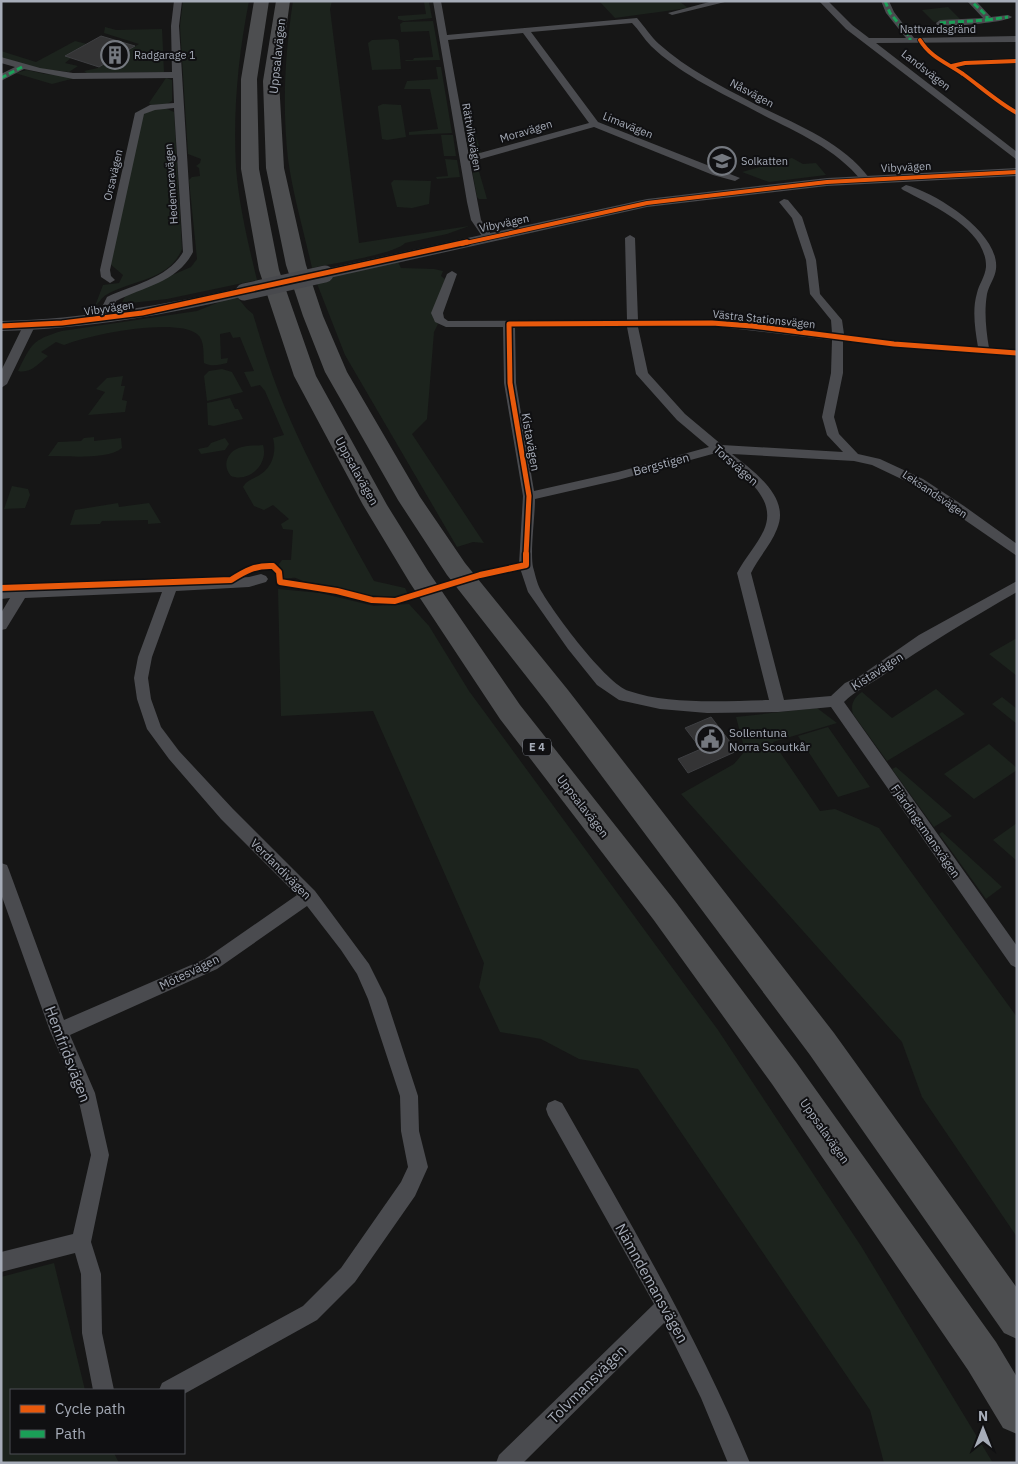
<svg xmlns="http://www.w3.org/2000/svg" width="1018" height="1464" font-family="'IBM Plex Sans',sans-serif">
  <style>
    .green { fill: #1c231d }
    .building { fill: #343435; stroke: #3e3f42 }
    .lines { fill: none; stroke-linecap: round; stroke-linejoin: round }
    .street { fill: #4a4b4f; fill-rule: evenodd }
    .secondary { fill: #48494d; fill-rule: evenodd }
    .highway { fill: #4d4e50; fill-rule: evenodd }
    .secondary-bridge { stroke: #48494d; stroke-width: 17 }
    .quiet { stroke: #1a9f57; stroke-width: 3; stroke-dasharray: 6 3; stroke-linecap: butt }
    .cycleway-far2-casing { stroke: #101012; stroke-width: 5.5 }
    .cycleway-far1-casing { stroke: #101012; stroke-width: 8 }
    .cycleway-casing { stroke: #101012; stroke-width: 9 }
    .cycleway-far2 { stroke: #e8590c; stroke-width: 4 }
    .cycleway-far1 { stroke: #e8590c; stroke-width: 5 }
    .cycleway { stroke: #e8590c; stroke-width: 6 }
    .labels { text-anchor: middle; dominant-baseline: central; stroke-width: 4; stroke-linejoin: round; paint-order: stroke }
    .far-street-label { font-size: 11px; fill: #a6acb8; stroke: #101012 }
    .far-poi-label { font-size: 11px; fill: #a6acb8; stroke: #101012; text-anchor: start }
    .shield { fill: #101012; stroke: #797d86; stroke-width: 1 }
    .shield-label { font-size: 11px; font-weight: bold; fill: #a6acb8 }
    .street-label { font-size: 12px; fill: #a6acb8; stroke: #101012 }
    .poi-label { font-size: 12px; fill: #a6acb8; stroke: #101012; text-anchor: start }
    .near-street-label { font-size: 15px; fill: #a6acb8; stroke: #101012 }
  </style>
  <rect width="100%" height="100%" fill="#161616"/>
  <path class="green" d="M183 1H249C238 56 233 112 236 168 239 205 248 243 257 280L167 299 121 304 126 295 191 267 197 259 189 180 192 177 200 176 199 168 196 166 200 163 201 159 188 154 180 26Z
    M293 1H332L330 9 359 243 469 226 447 234 405 243C396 254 329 264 312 268 304 232 293 195 288 159 282 106 285 53 293 1Z
    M596 1H679L688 8 615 18 600 2Z
    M424 2H429L432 18 404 21 398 19V16L426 14Z
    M948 7 960 19 934 22 922 10Z
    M433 21 440 60 406 61 405 60H413L414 58 433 57 429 31 401 32 400 24 403 22Z
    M105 27 116 30 162 29 164 72 87 73 84 71 98 68 139 44 104 33Z
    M394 39 398 40 399 43 401 69 372 70 368 43 372 40Z
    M75 41 87 44 66 56 71 58 65 63 78 66 69 72 35 68 1 57V51L36 62Z
    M436 67H441L452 133 409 135V132L438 129 430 89H404L407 81 438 79Z
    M27 70 45 74 79 77 52 84 15 73Z
    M166 78 172 80V101L167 104 151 105 149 103Z
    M383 104 401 105 406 137 387 140 382 139 378 108V106Z
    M165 108 174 112 182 249C169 281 133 279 106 295 102 297 99 303 95 306L103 285 119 283 123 275 109 263 143 115 148 111Z
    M468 109 481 153H473L469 150 461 113 462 110Z
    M441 135H453L456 156H444Z
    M792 158 803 164 816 163 826 175 769 182 742 172Z
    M445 159 457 160 460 177 437 179 436 177 448 176Z
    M476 161 487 199H479L477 197 471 164Z
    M394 180 431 181 429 204 412 208 397 207 391 183Z
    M398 262 401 268 434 269 443 271 441 276 445 279 433 318 438 324 434 332 427 419 412 434 484 543 473 542 457 547 345 355 316 281Z
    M232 297H237L247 309 253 314C261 341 269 367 279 393 305 458 340 520 374 581L405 588 408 594C378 606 337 588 306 582 295 579 298 575 283 580L280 570 277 567 282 560H291L293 530 283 529 281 524 289 519 273 505 264 510 254 506 243 487C246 481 252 479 258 476 272 468 277 453 273 438L284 435 265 391 260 385 251 387 244 372 254 371 240 337 233 338 230 332 220 334 221 359 228 358 227 363C220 365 211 367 204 363 203 353 205 340 197 334 175 317 88 335 64 345L56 342 41 352 48 356C39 363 31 374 18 371 32 343 32 340 62 331L197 311Z
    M222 369 232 372 243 392 207 401 204 376 209 371Z
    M123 376 121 386H125L122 400 127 401 125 412 88 415 105 392 96 389 107 378Z
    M230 398 235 409H238L243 419 214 426 208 425 207 403Z
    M94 437V441L121 438 122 448C107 460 68 456 48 456L58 442 81 441 84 438Z
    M225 438 229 444 225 450 201 454 198 449 208 447 211 443Z
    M263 445C269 464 249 483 231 476 221 465 228 450 242 447 249 445 256 446 263 445Z
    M12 486 28 489 30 495 25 508 4 509Z
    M118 503 119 507 149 503 161 523 148 524V520L102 521 100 524 70 525 75 510Z
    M278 589 320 593 374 606 409 604 429 626 469 691 718 1030 861 1246 993 1463H884L870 1410 638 1069 579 1059 541 1039 500 1032 479 987 484 963 373 711 281 716Z
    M1017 638V676L989 654Z
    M936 689 965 714 887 761 853 714C850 705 854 697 862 692L892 718Z
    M1002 697 1017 709V724L992 704Z
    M817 708 837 723 773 742 820 811 835 809 879 828 1017 1017V1237L922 1097 902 1042 681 794 734 764 745 751 736 717Z
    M828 727 870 787 838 797 798 736Z
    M989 744 1017 768V770L974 799 944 774Z
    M896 767 952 816 934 827 892 769Z
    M1017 823V861L993 840Z
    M942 832 1002 887 986 899 939 834Z
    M54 1263 85 1390H11V1453H114L119 1463H1V1277Z"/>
  <path class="building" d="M101 36 135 46 99 67 65 56Z
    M711 717 737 751 688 773 678 759 701 749 685 728Z"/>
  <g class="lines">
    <path class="street" d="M174 1H182L179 26 193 252C178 282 143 287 116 301L114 307 115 319 109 322 103 319 102 307 107 297C132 285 169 278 183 252L174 108 155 110 144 114 110 270 111 276 115 280 110 283 101 277 100 270 135 113 150 105 174 103 173 78 73 79 24 69 1 81V74L15 67 1 63V57L40 68 73 73 172 72 171 26Z
      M433 1H441L447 35 637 18C645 27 651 37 659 44 687 69 721 86 753 103 794 124 841 140 870 179L868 181H862C832 144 788 129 748 107 715 90 678 72 651 46 644 39 639 30 632 23L531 32 598 122 740 178 735 181 713 175 594 127 470 162 481 220 493 237 488 240 484 239 471 220 467 202ZM523 33 589 123 469 156 448 40Z
      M713 1H729L672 15 668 13Z
      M819 1H828L852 25 869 38H906L886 13 881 1H889L894 12 914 38 1017 36V42L876 43 1017 152V160L846 29Z
      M967 1H976L991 17 1008 15 1012 17C1004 23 949 27 937 25L936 23 940 20 983 18Z
      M906 185C936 193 1000 233 996 269 995 278 989 285 987 294 984 312 986 330 989 348L1017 350V356L894 347 843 341V373L834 417 839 434 858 454 880 459 923 479 964 506 1017 544V556L914 485 872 465 854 461 732 454C753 471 791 497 777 529 771 545 758 558 751 573L784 700 831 696 845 683 860 676 919 635 1017 581V592C970 619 926 645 882 676 869 685 855 691 844 702L1017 946V968L1011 965 831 707 778 712 707 713 660 709 619 700 597 685 568 649 528 592 519 565 523 496 504 383 503 327H446L435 322 431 313 447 274 452 271 457 274 443 313 444 318 448 321 627 320 625 238 630 235 635 238 638 320H712L832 333 831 320 810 294 806 260 792 218 779 202 784 199 788 200 802 217 816 260 820 294 842 320 844 334 894 341 978 347C975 329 972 310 977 293 979 284 985 277 986 267 987 229 932 205 903 190L901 188ZM712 326 832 340 831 373 822 417 827 435 843 452 722 445 685 414 648 373 638 327ZM515 327H627L636 374 677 420 709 447 618 472 534 491 516 383ZM716 453C738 472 779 496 764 530 757 545 745 558 737 573L769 700C727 701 669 705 629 691 606 684 553 612 540 589 537 583 535 574 533 567 530 552 535 516 535 499L618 480Z
      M29 323 35 326 7 384 1 388V371L23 326Z
      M261 574 266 576 268 579 266 582 249 587 176 591 152 657 148 678 151 699 161 727 179 751 233 809 315 891 369 964 386 998 418 1096 419 1131 428 1167 415 1196 355 1282 317 1320 184 1394V1390H159L162 1383 303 1306 341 1268 401 1182 408 1167 401 1131 400 1096 368 999 357 974 341 950 307 906 217 969 70 1035 95 1093 109 1155 91 1242 101 1274 102 1333 114 1390H93L82 1333 81 1274 75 1253 1 1272V1252L73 1234 91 1155 77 1093 50 1031 1 894V863L7 865 9 870 64 1020 205 959 297 895 221 819 169 759 147 729 137 699 134 678 138 657 162 592 25 598 6 629 1 630V613L10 598 1 599V589L209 580 249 577Z
      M555 1100 562 1103C629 1221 698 1337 750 1463H728L701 1398 664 1323 523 1463H496L499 1455 654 1304 548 1115 546 1109 548 1103Z"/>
    <path class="secondary" d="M1017 168V176L827 186 647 207 325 279 320 277 317 274 320 271 325 269 647 199 827 178Z
      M244 287 249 289 252 292 249 295C168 315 85 329 1 331V321C84 319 164 305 244 287Z"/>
    <path class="highway" d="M254 1H269L257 79 259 169 279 270 316 376 387 505 428 571 520 705 675 901 796 1062 996 1342 1017 1377V1434L1003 1428 968 1370 772 1084 653 919 500 719 410 583 363 505 294 376 259 270 241 169V79Z
      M276 1H290L279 81 284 168 306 265 323 316 347 372 420 497 465 563 568 690 834 1033 1017 1288V1339L1004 1333 810 1055 548 704 447 575 398 500 325 372 303 316 286 265 266 168 263 81Z"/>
    <path class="secondary-bridge" d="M244 292 325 274"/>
    <path class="quiet" d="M885 1 890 13 910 37V40
      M987 20 1008 17
      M940 23 987 20V16L971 1
      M1 78 22 67"/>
    <defs>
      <path id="cycleway-far2" d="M920 40C930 57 947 63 963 74 981 87 997 102 1017 113
        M952 66 965 63 1017 61
        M461 244 647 203 827 182 1017 172"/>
      <path id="cycleway-far1" d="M1 326 62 323 142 313 467 242
        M526 555 529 496 510 383 509 324 712 323 752 326 894 344 1017 353"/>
      <path id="cycleway" d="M1 588 231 580C245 571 256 565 273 566L279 572 280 582 337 591 372 600 395 601 480 575 526 565V554"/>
    </defs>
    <use href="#cycleway-far2" class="cycleway-far2-casing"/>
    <use href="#cycleway-far1" class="cycleway-far1-casing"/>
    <use href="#cycleway" class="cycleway-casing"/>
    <use href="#cycleway-far2" class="cycleway-far2"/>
    <use href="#cycleway-far1" class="cycleway-far1"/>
    <use href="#cycleway" class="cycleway"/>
  </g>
  <defs>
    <symbol id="building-ring" viewBox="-11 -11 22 22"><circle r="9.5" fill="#101012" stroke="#74787f" stroke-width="1.5"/><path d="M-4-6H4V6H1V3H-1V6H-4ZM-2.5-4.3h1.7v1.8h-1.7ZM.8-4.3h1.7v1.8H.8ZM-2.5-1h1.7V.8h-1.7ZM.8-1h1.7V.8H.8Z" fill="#74787f"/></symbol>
    <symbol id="school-ring" viewBox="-11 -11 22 22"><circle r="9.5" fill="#101012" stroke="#74787f" stroke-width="1.5"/><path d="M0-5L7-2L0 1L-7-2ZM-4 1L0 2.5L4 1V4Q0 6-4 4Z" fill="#74787f"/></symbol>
    <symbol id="civic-ring" viewBox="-11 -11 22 22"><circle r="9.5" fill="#101012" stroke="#74787f" stroke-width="1.5"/><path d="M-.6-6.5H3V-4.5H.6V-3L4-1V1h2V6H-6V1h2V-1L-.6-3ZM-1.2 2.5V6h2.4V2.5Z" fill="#74787f"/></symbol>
  </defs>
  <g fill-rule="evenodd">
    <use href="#building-ring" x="99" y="39" width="32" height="32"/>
    <use href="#school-ring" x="706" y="145" width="32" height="32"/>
    <use href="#civic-ring" x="694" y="723" width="32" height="32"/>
  </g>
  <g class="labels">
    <g class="far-street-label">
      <text x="938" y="29">Nattvardsgränd</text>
      <text transform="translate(926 70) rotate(38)">Landsvägen</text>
      <text transform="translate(752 93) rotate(28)">Nåsvägen</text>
      <text transform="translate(628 125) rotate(22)">Limavägen</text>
      <text transform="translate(526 131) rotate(-17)">Moravägen</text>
      <text transform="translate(472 137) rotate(80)">Rättviksvägen</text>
      <text transform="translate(906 167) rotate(-3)">Vibyvägen</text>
      <text transform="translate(113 175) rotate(-77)">Orsavägen</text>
      <text transform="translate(171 184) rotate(-94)">Hedemoravägen</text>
      <text transform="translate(504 223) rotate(-12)">Vibyvägen</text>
      <text transform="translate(109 308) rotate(-8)">Vibyvägen</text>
      <text transform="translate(764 319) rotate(6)">Västra Stationsvägen</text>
      <text transform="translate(935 494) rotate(34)">Leksandsvägen</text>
    </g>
    <g class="far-poi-label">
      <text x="134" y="55">Radgarage 1</text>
      <text x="741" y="161">Solkatten</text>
    </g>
    <rect class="shield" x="523" y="738.5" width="28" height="17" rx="4"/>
    <g class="shield-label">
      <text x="537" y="747">E 4</text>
    </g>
    <g class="street-label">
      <text transform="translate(277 56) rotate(-84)">Uppsalavägen</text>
      <text transform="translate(531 442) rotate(80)">Kistavägen</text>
      <text transform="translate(661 464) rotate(-15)">Bergstigen</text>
      <text transform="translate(736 465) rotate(41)">Torsvägen</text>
      <text transform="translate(357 471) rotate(61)">Uppsalavägen</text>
      <text transform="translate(877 671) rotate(-33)">Kistavägen</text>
      <text transform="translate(583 806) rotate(52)">Uppsalavägen</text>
      <text transform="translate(926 831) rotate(55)">Fjärdingsmansvägen</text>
      <text transform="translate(281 869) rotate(45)">Verdandivägen</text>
      <text transform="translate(189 972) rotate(-26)">Mötesvägen</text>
      <text transform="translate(825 1131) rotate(55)">Uppsalavägen</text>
    </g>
    <g class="poi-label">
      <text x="729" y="732">Sollentuna<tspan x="729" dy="14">Norra Scoutkår</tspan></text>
    </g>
    <g class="near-street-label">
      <text transform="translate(68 1054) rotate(69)">Hemfridsvägen</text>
      <text transform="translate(652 1283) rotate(61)">Nämndemansvägen</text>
      <text transform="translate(587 1384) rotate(-45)">Tolvmansvägen</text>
    </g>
  </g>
  <rect width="1018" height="1464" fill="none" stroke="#a6acb8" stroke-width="5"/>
  <rect x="10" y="1389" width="175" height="65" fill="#101012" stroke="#4c4e54"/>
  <rect x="20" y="1405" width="25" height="8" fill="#e8590c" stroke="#4c4e54"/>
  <text x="55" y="1414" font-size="15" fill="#a6acb8">Cycle path</text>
  <rect x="20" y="1430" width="25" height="8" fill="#1a9f57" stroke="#4c4e54"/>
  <text x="55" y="1439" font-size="15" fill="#a6acb8">Path</text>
  <g transform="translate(983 1429)" stroke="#101012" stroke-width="4" paint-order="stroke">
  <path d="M0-4L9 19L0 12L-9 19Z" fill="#a6acb8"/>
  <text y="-8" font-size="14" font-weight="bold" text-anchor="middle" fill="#a6acb8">N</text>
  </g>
</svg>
